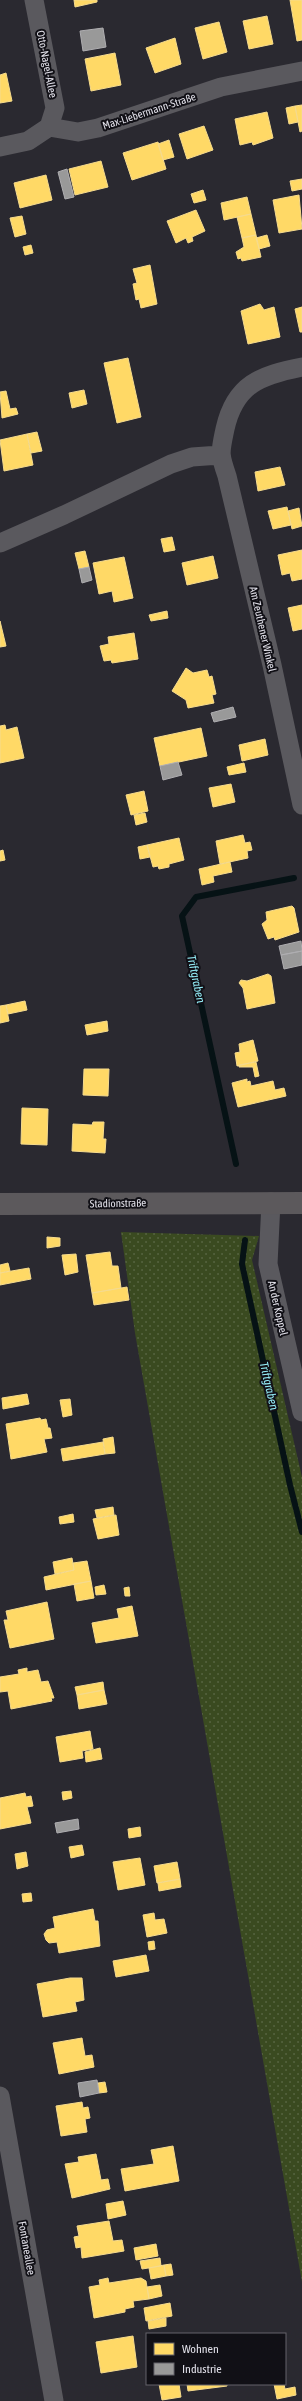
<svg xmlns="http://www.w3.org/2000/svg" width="302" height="2401" font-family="'Asap Condensed',sans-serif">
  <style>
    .grass { fill: url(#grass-dots) }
    .homes { fill: #ffd966; stroke: #f6db8d }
    .industry { fill: #999; stroke: #afaeb1 }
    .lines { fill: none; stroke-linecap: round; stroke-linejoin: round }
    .stream { stroke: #061215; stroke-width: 6 }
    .street { stroke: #5a595e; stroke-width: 19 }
    .secondary { stroke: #5c595c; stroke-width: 22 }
    .labels { text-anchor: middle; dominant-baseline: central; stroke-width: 4; stroke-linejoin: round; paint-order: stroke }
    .street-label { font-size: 11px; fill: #e1e0e9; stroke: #111016 }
    .water-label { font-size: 12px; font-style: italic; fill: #94edf7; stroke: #111016 }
  </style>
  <defs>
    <pattern id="grass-dots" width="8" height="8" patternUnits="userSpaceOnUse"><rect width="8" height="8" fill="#3a4a20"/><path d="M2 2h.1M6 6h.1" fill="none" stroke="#566440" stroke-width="1.8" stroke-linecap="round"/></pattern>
  </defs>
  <rect width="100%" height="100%" fill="#2a2930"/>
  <path class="grass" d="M121 1232 259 1236 252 1260 302 1477V2282L135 1333Z"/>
  <path class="homes" d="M74 0H97V2L75 7Z
    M290 0H302V40L297 41Z
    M267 16 273 44 249 49 243 21Z
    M219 22 227 52 203 59 195 28Z
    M175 38 181 64 155 73 146 48Z
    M115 53 121 85 91 91 85 59Z
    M6 73 12 101 0 103V75Z
    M302 105V131L300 132 295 106Z
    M295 106 298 122 289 124 286 108Z
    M267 112 273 138 253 145 252 142 240 145 235 119Z
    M204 126 213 150 187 159 179 134Z
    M169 140 174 157 163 160 158 144Z
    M158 142 166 169 132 180 123 153Z
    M101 161 108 187 75 195 69 169Z
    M46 175 52 200 20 208 14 183Z
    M302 179V189L292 191 290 181Z
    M203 190 206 200 194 203 191 194Z
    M299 195 302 229 279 233 273 200Z
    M247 197 251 214 224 220 221 203Z
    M196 210 205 231 192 237 193 241 188 243 186 238 176 243 167 221Z
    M251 214 256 235 242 238 237 217Z
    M22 216 26 234 15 237 10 218Z
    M256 235 261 257 242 261 241 258 238 259 236 252 244 247 242 238Z
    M267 235 270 246 259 249 256 238Z
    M31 245 33 253 25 255 23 247Z
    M150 265 157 304 141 308 139 299 136 300 133 284 137 283 133 269Z
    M260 304 264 310 274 307 280 337 248 344 241 311Z
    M302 307V332H300L295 309Z
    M128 358 141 417 117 423 104 363Z
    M84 390 87 404 72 408 69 393Z
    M6 391 10 409 16 408 18 414 2 418 0 392Z
    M37 432 42 451 31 453 27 434Z
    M27 434 33 465 4 471 0 440Z
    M280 467 285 485 258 491 255 472Z
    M287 507 291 525 273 529 268 511Z
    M299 508 302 526 292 529 288 511Z
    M172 537 175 550 164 552 161 539Z
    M302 550V579L292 581 290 573 282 575 278 555Z
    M85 551 89 567 79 569 75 553Z
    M213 556 218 578 187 585 182 563Z
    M124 557 133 598 114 602 112 591 99 594 93 563Z
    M302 605V629L293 631 288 608Z
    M167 611 168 618 151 621 149 615Z
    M0 621 6 646 0 647Z
    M134 633 138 659 112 663 111 660 104 661 100 646 109 644 108 637Z
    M186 668 193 673 207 670 209 677 212 676 216 694 212 695 214 703 188 708 186 700 172 691Z
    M5 725 6 730 17 727 24 758 0 763V726Z
    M201 728 207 756 160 766 154 738Z
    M265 739 268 755 242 761 239 745Z
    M244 763 246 772 229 775 227 767Z
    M231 784 235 802 213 807 209 788Z
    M144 791 148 811 131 815 126 795Z
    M145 813 147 822 136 825 134 815Z
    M243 835 245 843 250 842 252 850 247 851 248 858 220 864 216 841Z
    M179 838 184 860 169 864V867L159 869 158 866 153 867 147 845Z
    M147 845 150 857 140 859 138 847Z
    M3 850 5 860 0 861V851Z
    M230 862 232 872 213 876 214 882 202 885 199 869Z
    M292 906 294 908 299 932 275 940 274 937 268 939 262 924 267 920 266 912Z
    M268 974 271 976 275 1003 247 1009 243 988 239 983 241 980 247 981Z
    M25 1001 27 1010 8 1014 6 1005Z
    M6 1005 9 1021 0 1023V1006Z
    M107 1021 108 1031 87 1035 85 1025Z
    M253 1040 258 1061 237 1066 235 1053 240 1052 239 1044Z
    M256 1062 259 1076 255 1077 253 1067H239V1065Z
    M84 1069H109L108 1096 83 1095Z
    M247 1079V1082L250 1081 251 1086 273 1081 275 1090 284 1088 286 1096 238 1107 232 1083Z
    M22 1108 48 1109 47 1145 21 1144Z
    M93 1122H104L103 1139H106L105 1153 72 1151 73 1124 92 1125Z
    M47 1237 60 1238V1246L47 1248Z
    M110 1252 112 1266H118L121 1288 92 1293 86 1255Z
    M76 1254 78 1272 65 1275 62 1255Z
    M8 1263 10 1271 0 1273V1265Z
    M29 1268 31 1279 0 1285V1273Z
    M127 1287 129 1300 94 1305 92 1293Z
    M27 1394 29 1404 3 1409 2 1398Z
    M70 1399 72 1415 63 1417 60 1400Z
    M40 1418 41 1420 46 1419 48 1428H50L52 1438 44 1439 47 1452 11 1459 6 1424Z
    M113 1437 115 1453 105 1454 103 1439Z
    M103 1442 105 1454 63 1461 61 1449Z
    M113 1507 114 1515 97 1518 95 1510Z
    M73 1514 74 1522 60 1524 59 1517Z
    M116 1515 119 1535 98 1539 93 1519Z
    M72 1558 74 1570 55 1574 53 1562Z
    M87 1561 91 1581 46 1590 44 1577 74 1570 73 1563Z
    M91 1581 94 1598 77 1601 74 1584Z
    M104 1585 106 1594 96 1595 95 1587Z
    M129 1587 130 1596H125L124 1588Z
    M47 1602 54 1639 10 1648 4 1620H8L6 1611Z
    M132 1606 138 1636 96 1643 92 1623 119 1618 117 1609Z
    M27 1668V1672L38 1670 41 1682 48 1681 54 1698H51L52 1701 11 1709 8 1691 0 1692V1677L19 1674 18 1670Z
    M103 1682 104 1690 77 1695 75 1687Z
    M104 1690 107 1704 79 1709 77 1695Z
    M90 1731 93 1749 82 1751 83 1758 60 1762 56 1737Z
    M100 1748 102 1759 86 1762 85 1752Z
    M71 1791 72 1798 63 1800 62 1792Z
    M25 1793 26 1797 31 1796 33 1806 27 1807 31 1823 0 1829V1798Z
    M140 1827 141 1836 129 1838 128 1829Z
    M82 1845 84 1855 71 1858 69 1847Z
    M26 1852 28 1866 17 1869 15 1854Z
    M140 1858 145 1885 118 1890 113 1862Z
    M177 1862 180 1879 157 1883 154 1866Z
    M180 1879 181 1887 159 1891 158 1883Z
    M31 1893 32 1901 23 1902 22 1894Z
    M93 1909 95 1921H98L100 1946 59 1953 57 1942 49 1943 46 1940 44 1934 47 1930 55 1928 53 1917Z
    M154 1913 155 1920 164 1919 167 1933 147 1937 143 1915Z
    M154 1941 155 1949 149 1950 148 1942Z
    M146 1955 149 1971 116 1977 113 1961Z
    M70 1978H82L84 2000 75 2002 77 2011 43 2017 37 1984Z
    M82 2038 85 2056 92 2055 94 2067 59 2074 53 2043Z
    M105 2082 107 2092 99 2093 98 2083Z
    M82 2102 83 2108 88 2107 90 2118 85 2119 87 2132 61 2136 56 2106Z
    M173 2146 179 2181 125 2191 121 2169 154 2164 151 2150Z
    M96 2154 101 2180 108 2179 110 2189 72 2198 65 2164 79 2162 78 2157Z
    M123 2201 126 2215 108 2219 106 2204Z
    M109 2221 113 2241 122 2240 124 2251 82 2258 81 2247 76 2248 74 2237 79 2236 77 2226Z
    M156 2244 158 2256 136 2260 134 2248Z
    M160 2258 161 2266 142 2269 140 2261Z
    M171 2264 173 2275 166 2276 164 2265Z
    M164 2265 166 2276 151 2279 149 2268Z
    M108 2278 109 2283 141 2278 146 2281 149 2299 133 2301 134 2307 125 2309V2312L94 2318 89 2287 100 2285 99 2280Z
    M160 2285 162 2296 149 2299 147 2287Z
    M170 2303 172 2316 146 2321 144 2308Z
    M166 2318V2326L149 2329 148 2321Z
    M133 2336 137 2367 101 2373 96 2342Z
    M159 2384H179L181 2397 162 2400Z
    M187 2384H227V2386L188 2391Z
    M274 2384H284L285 2389 295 2387 296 2395 277 2399Z"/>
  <path class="industry" d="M103 28 106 47 83 51 80 31Z
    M67 169 74 197 65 199 58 172Z
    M89 567 92 580 82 583 79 569Z
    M233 707 236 717 214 722 211 713Z
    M178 762 182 775 163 780 160 766Z
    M301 941 302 951 281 955 279 946Z
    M302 951V965L284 969 281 955Z
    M78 1819 79 1829 57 1833 55 1823Z
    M97 2080 99 2093 80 2097 78 2083Z"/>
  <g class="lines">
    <path class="stream" d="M236 1164 182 916 196 897 294 878
      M245 1240 242 1264 290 1485 302 1532"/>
    <path class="street" d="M34 0 55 108 49 127
      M0 147 28 141 49 127 78 132 98 128 221 87 302 71
      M302 367C261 375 235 384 225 429 220 453 219 453 227 476L272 665 302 805
      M0 543 64 515 171 464 192 457 220 455
      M271 1202 268 1264 302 1412
      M0 2096 54 2401"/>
    <path class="secondary" d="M0 1204 302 1203"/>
  </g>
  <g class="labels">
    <g class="street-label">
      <text transform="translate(47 64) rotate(79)">Otto-Nagel-Allee</text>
      <text transform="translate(149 111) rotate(-18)">Max-Liebermann-Straße</text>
      <text transform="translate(263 629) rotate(77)">Am Zeuthener Winkel</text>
      <text transform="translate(118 1203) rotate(-1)">Stadionstraße</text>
      <text transform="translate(278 1308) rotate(77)">An der Koppel</text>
      <text transform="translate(27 2248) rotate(80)">Fontaneallee</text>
    </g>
    <g class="water-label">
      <text transform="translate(196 979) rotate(78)">Triftgraben</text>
      <text transform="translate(269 1386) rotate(77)">Triftgraben</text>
    </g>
  </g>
  <rect x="146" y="2333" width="140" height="52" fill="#111016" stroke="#64636a"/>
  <rect x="154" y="2343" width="20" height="12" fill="#ffd966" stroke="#64636a"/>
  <text x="182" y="2353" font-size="12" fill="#e1e0e9">Wohnen</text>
  <rect x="154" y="2363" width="20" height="12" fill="#999999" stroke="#64636a"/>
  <text x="182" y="2373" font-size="12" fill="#e1e0e9">Industrie</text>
</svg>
